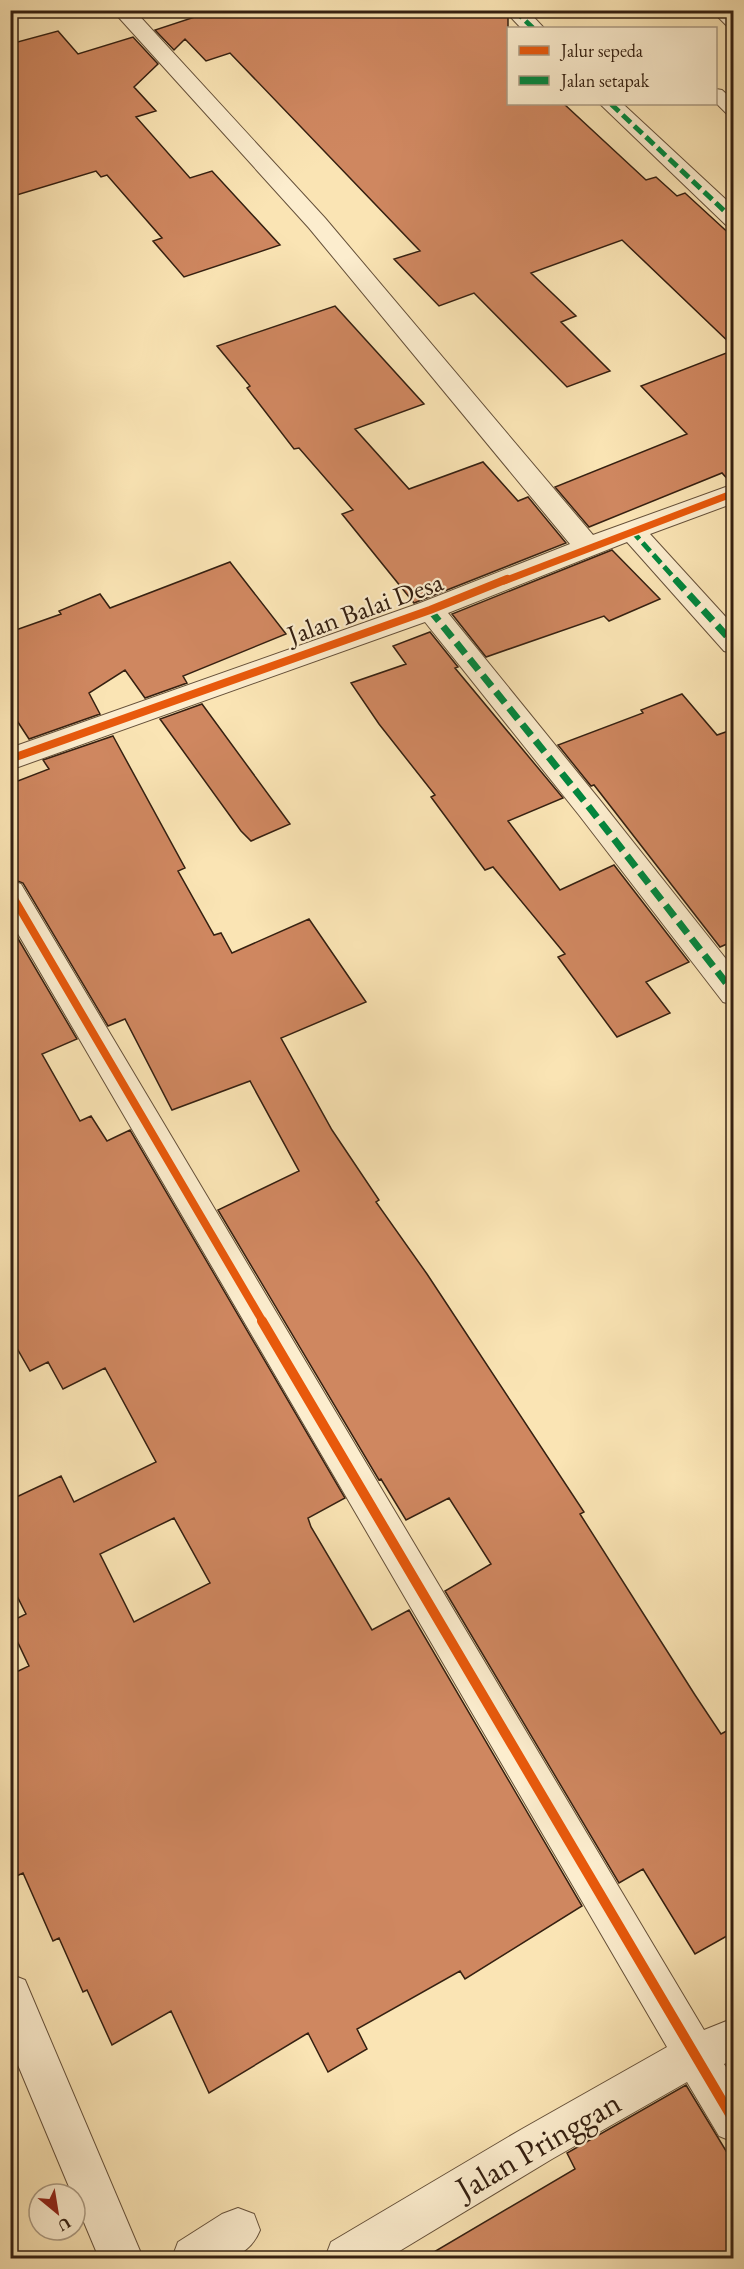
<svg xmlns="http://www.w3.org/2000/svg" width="744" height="2269" font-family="'EB Garamond',serif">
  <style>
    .building { fill: #cf8760; stroke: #352011; stroke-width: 1.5; fill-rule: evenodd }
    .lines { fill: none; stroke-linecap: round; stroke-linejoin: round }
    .lane-casing { stroke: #66513a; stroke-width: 2 }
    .street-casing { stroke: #66513a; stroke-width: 2 }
    .highway-casing { stroke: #352011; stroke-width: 2 }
    .lane { fill: #fcedce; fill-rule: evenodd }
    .street { fill: #fcedce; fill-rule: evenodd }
    .highway { fill: #fae4b4; fill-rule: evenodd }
    .quiet-far1 { stroke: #00873e; stroke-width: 5; stroke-dasharray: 11 5; stroke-linecap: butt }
    .quiet { stroke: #00873e; stroke-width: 7; stroke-dasharray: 14 7; stroke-linecap: butt }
    .cycleway-far2-casing { stroke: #fcedce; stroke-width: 10 }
    .cycleway-far1-casing { stroke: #fcedce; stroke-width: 12 }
    .cycleway-casing { stroke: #fcedce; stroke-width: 14 }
    .cycleway-far2 { stroke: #e8590c; stroke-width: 7 }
    .cycleway-far1 { stroke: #e8590c; stroke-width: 8 }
    .cycleway { stroke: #e8590c; stroke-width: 10 }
    .labels { text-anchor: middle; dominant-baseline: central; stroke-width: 4.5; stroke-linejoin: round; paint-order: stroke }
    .street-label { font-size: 27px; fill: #352011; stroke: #fcedce }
    .near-street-label { font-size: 33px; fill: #352011; stroke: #fcedce }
  </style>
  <rect width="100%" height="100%" fill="#fae4b4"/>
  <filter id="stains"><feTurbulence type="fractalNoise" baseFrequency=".00333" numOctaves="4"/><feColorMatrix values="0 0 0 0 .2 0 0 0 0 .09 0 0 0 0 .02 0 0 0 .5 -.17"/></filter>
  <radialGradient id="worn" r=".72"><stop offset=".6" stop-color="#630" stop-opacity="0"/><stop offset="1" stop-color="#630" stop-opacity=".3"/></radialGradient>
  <path class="building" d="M216 10H502L508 18V104H564L646 180 656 177 677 196 685 193 734 238V347L622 240 531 273 576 316 561 322 610 371 567 387 474 293 439 306 394 259 420 251 230 53 206 61 185 39 174 50 155 30Z
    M58 31 78 54 133 37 158 64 134 87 156 111 136 117 190 178 212 171 280 245 184 277 153 241 162 238 107 175 101 177 96 171 10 197V44Z
    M335 306 424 404 355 429 409 489 483 462 518 501 528 497 566 543 414 603 342 514 353 510 299 448 294 449 247 388 250 386 217 346Z
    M734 350V482L731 483 722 473 589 527 555 487 687 434 641 386Z
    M612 550 660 599 609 621 604 616 486 657 452 614Z
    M230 562 286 634 183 676 187 683 145 698 125 670 89 693 100 714 29 739 10 710V632L61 614 59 611 100 594 110 608Z
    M430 632 458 667 455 668 563 798 508 821 560 890 614 865 689 962 646 982 670 1013 617 1037 558 957 565 954 493 867 485 870 431 797 435 795 379 724 351 683 406 664 393 646Z
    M682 694 717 735 734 729V941L720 947 594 785 591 786 558 745 643 713 641 710Z
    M202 704 290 824 251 841 241 831 160 719Z
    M113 736 185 868 178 871 214 935 221 933 232 953 309 919 366 1002 281 1038 332 1130 379 1200 376 1202 427 1274 584 1512 580 1514 695 1695 721 1734 734 1727V1932L695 1954 643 1869 619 1883 445 1591 491 1564 449 1498 406 1520 381 1479 379 1480 218 1210 299 1171 250 1081 172 1110 125 1019 108 1026 23 883 10 878V784L49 769 43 760Z
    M10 925 77 1039 42 1054 80 1121 91 1116 107 1141 130 1130 345 1498 308 1518 311 1527 372 1630 409 1610 582 1906 465 1979 460 1971 357 2029 367 2049 328 2072 308 2033 209 2093 171 2011 112 2045 87 1990 83 1992 59 1938 53 1941 23 1873 10 1879V1675L29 1666 10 1626V1622L26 1614 10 1582V1500L61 1476 74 1502 156 1462 105 1368 63 1389 48 1362 30 1371 10 1336ZM174 1518 210 1583 134 1622 100 1554Z
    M686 2085 734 2164V2259H422L575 2169 567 2153Z"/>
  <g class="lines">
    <defs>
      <path id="lane" d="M711 10H730L734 14V28L728 27Z
        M716 89 722 90 734 101V116L728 115 716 103Z"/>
      <path id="street" d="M112 10H134L325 218 593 535 734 484V503L650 534 734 626V654L724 651 627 542 448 613 599 799 734 969V1005L723 1002 579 815 425 622 10 770V748L420 603 570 544 309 228Z
        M504 10H527L544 28H521Z
        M600 104H623L734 207V227L726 225Z
        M10 880 21 884 704 2030 734 2018V2060L724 2064 734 2079V2142L719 2136 687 2082 552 2159 388 2258H325L331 2242 522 2129 667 2047 10 920Z
        M10 1974 25 1980 143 2258H99L75 2201V2194H72L10 2046Z
        M238 2208 254 2214 260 2230C244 2269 208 2258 172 2258L178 2242 222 2214Z"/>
      <path id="highway" d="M10 10H23L21 15 10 17Z"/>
    </defs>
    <use href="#lane" class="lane-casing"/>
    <use href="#street" class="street-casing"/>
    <use href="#highway" class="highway-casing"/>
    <use href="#lane" class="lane"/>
    <use href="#street" class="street"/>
    <use href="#highway" class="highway"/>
    <path class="quiet-far1" d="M514 10 533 28
      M611 104 734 220
      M632 531 677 581"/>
    <path class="quiet" d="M675 579 734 644
      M430 610 589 807 734 993"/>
    <defs>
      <path id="cycleway-far2" d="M504 581 734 493"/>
      <path id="cycleway-far1" d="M10 759 430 610 507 579
        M10 892 263 1322"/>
      <path id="cycleway" d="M262 1321 734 2121"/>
    </defs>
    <use href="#cycleway-far2" class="cycleway-far2-casing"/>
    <use href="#cycleway-far1" class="cycleway-far1-casing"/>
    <use href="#cycleway" class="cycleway-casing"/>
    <use href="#cycleway-far2" class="cycleway-far2"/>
    <use href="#cycleway-far1" class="cycleway-far1"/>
    <use href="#cycleway" class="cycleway"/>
  </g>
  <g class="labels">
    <g class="street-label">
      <text transform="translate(365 608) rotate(-20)">Jalan Balai Desa</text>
    </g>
    <g class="near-street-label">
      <text transform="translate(538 2145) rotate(-30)">Jalan Pringgan</text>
    </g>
  </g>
  <rect width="744" height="2269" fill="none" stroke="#fae4b4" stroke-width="36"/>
  <rect x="12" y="12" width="720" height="2245" fill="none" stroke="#352011" stroke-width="3"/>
  <rect x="18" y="18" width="708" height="2233" fill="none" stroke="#352011" stroke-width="1.5"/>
  <rect x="507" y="27" width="210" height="78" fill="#fcedce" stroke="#ac9b82" stroke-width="1.5"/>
  <rect x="519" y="46" width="30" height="9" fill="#e8590c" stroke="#ac9b82" stroke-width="1.5"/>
  <text x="561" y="57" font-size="18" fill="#352011">Jalur sepeda</text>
  <rect x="519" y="76" width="30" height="9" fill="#00873e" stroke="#ac9b82" stroke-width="1.5"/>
  <text x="561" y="87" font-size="18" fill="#352011">Jalan setapak</text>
  <g transform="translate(57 2212) rotate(150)"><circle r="28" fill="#fcedce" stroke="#ac9b82" stroke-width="1.5"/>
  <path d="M0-4.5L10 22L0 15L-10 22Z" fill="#8f2418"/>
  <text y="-9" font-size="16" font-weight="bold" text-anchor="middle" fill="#352011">U</text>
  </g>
  <rect width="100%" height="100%" filter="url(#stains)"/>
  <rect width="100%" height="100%" fill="url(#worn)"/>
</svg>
